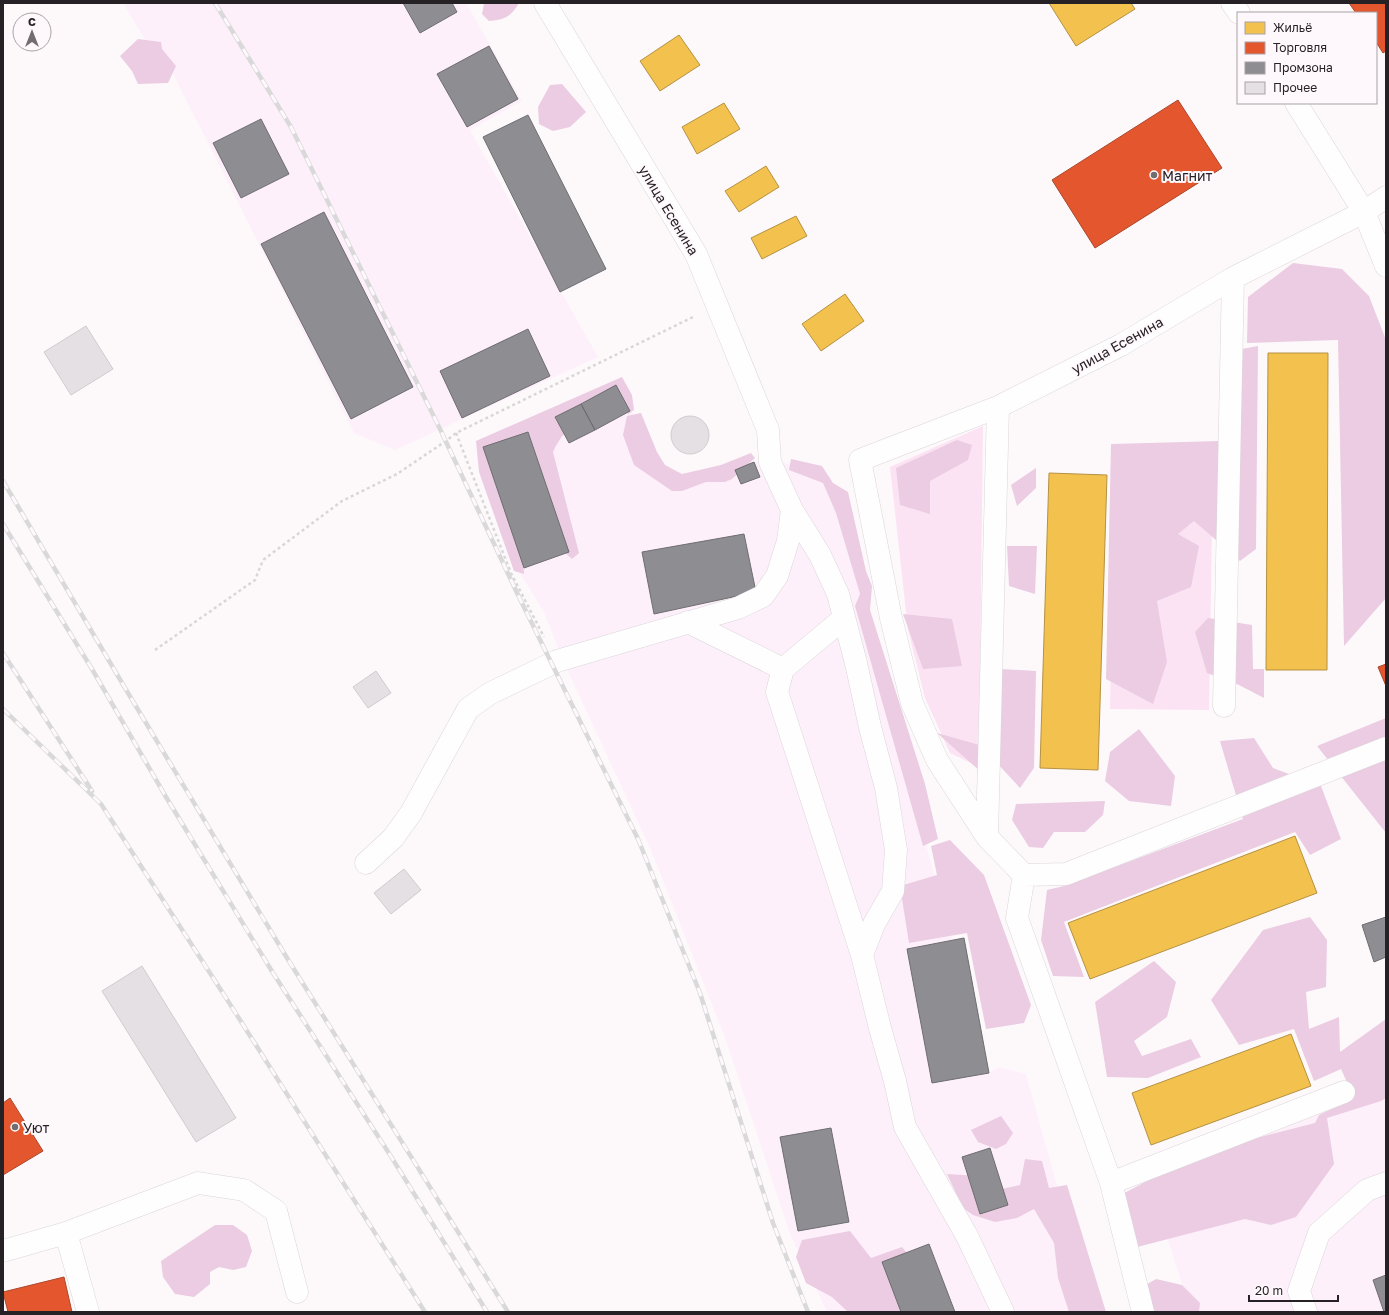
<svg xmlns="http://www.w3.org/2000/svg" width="1389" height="1315" font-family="'Golos Text',sans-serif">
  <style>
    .built { fill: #fef0fa }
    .green { fill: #fce3f4 }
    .forest { fill: #ebcce2 }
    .homes { fill: #f2c14e; stroke: #b59142 }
    .shops { fill: #e4572e; stroke: #ab472b }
    .industry { fill: #8d8d92; stroke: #6e6d71 }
    .building { fill: #e4e0e3; stroke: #cfcbce }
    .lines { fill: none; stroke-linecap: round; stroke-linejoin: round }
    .minor-casing { stroke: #dad6d8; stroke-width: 23 }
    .path { stroke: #d8d7d7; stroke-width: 2.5; stroke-dasharray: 3 3; stroke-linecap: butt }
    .minor { stroke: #fffefe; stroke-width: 22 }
    .rail-casing { stroke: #d9d9d9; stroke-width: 4.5 }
    .rail { stroke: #fef8fc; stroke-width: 3; stroke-dasharray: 9; stroke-linecap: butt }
    .poi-dot { fill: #716d70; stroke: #fef8fc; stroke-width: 1.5 }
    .labels { text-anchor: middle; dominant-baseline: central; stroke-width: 4; stroke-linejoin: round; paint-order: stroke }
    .poi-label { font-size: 14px; fill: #262125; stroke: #fef8fc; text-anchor: start }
    .street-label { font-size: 14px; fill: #262125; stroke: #fef8fc }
  </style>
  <rect width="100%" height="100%" fill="#fdf9fb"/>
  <path class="built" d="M123 3H466L522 101 470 130 598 357 395 450 354 433 165 58 158 61Z
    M620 382 652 461 678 482 754 462 785 463 824 475 865 594 861 607 952 940 964 938 989 1073 999 1067 1026 1074 1092 1312H827L790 1234 726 1040 650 848 566 667 543 610 518 570 480 442Z
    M1386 1087V1312H1191L1147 1175Z"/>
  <path class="green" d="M983 426 979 767 950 753 925 698 908 630 890 467Z
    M1114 466 1213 468 1209 710 1110 709Z"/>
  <path class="forest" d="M484 3H519C511 17 504 20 489 21L482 14Z
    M138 39 161 42 162 49 176 66 168 83 138 84 132 71 120 56Z
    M562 84 586 112 570 127 553 131 539 124 538 107 550 85Z
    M1293 263 1342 269 1369 296 1386 340V598L1344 646 1338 340 1247 343 1248 297Z
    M1258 346 1256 549 1240 561 1194 521 1178 534 1199 546 1191 587 1157 601 1167 662 1153 704 1106 679 1111 444 1220 441 1225 352Z
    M622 377 632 395 634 410 628 414 613 389C592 407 565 425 553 452L579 553 572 559 561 549 523 560 524 574 514 571 479 472 476 441Z
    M641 413 657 452 665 465 682 474 721 465 751 453 755 458 732 479 725 482H706L682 491H672L634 465 623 435 627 416Z
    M957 440 972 445 968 460 930 481V514L900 505 896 468Z
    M791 459 822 466 833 483 848 492 866 571 872 586 870 610 925 784 938 839 923 846 855 606 860 594 836 513 823 483 789 470Z
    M1036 468V488L1017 506 1011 485Z
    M1007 546H1037L1035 594 1009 586Z
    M903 614 952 619 962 666 923 669Z
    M1208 618 1252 625 1253 669H1264V698L1239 685 1207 673 1195 632Z
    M983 668 1036 671 1034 768 1020 788 996 762Z
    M1386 718V833L1317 746Z
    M1139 729 1175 776 1171 806 1129 801 1105 781 1110 752Z
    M937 733 983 746 981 772Z
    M1254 738 1273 768 1321 786 1341 839 1310 855 1295 832 1064 922 1084 977 1053 976 1041 940 1047 890 1064 886 1243 819 1220 741Z
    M1105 801 1103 815 1085 832H1054L1043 848 1029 847 1012 820 1016 804Z
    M950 840 984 875 1031 1005 1024 1023 986 1029 967 933 909 943 900 886 937 875 931 846Z
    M1310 917 1327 940 1326 987 1306 992 1309 1029 1339 1017 1340 1052 1386 1019V1098L1381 1101 1327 1118 1334 1164 1296 1217 1271 1225 1245 1219 1122 1251 1113 1199 1202 1152 1315 1123 1319 1115 1354 1098 1341 1069 1314 1081 1294 1029 1239 1045 1211 1000 1263 930Z
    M1154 961 1176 982 1167 1017 1134 1041 1142 1056 1191 1039 1201 1057 1148 1078 1107 1077 1095 1002Z
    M1001 1116 1013 1133 1006 1144 996 1149 978 1142 971 1130Z
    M1025 1159 1042 1161 1049 1188 1067 1185 1106 1312H1069L1058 1278 1054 1243 1034 1209 1017 1218 995 1222 973 1215 963 1208 947 1174 979 1176 987 1192 1020 1185Z
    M215 1225H233L247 1235 252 1251 246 1267 233 1270 219 1267 210 1272V1284L194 1297 175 1294 163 1277 161 1261Z
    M850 1231 871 1258 902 1247 912 1259 911 1312H848L832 1297 806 1283 796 1257 802 1240Z
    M1156 1279 1182 1285 1200 1303 1199 1312H1143L1137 1290Z"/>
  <path class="homes" d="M1049 3H1131L1135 9 1076 46Z
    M679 35 700 65 660 91 640 61Z
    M724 103 740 129 697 154 682 127Z
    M766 166 779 187 739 212 725 191Z
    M796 216 807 236 762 259 751 238Z
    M845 294 864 321 821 351 802 324Z
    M1268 353H1328L1327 670H1266Z
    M1049 473 1107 475 1098 770 1040 768Z
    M1295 836 1317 893 1090 979 1068 923Z
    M1291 1034 1311 1086 1151 1145 1132 1093Z"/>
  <path class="shops" d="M1349 3H1386V51L1383 53 1376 42V13H1356Z
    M1178 100 1222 168 1095 248 1052 180Z
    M1386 664V686L1378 667Z
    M10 1098 43 1151 3 1175V1103Z
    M64 1277 72 1312H8L3 1292Z"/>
  <path class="industry" d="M403 3H452L457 12 420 33Z
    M489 46 518 99 467 127 437 74Z
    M528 115 606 269 560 292 483 137Z
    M261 119 289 174 241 198 213 143Z
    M324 212 413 387 351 419 261 244Z
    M528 329 550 376 462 418 440 371Z
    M616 385 630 411 595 430 581 404Z
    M581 404 595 430 569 443 555 417Z
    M528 432 569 552 524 568 483 447Z
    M754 462 760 477 741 484 735 470Z
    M744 534 756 592 654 614 642 552Z
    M1386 917V957L1374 962 1362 925Z
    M964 938 989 1073 932 1083 907 949Z
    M831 1128 849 1222 798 1231 780 1137Z
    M990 1148 1008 1205 980 1214 962 1157Z
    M929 1244 955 1312H901L882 1262Z
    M1386 1275V1312H1384L1373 1280Z"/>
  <path class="building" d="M86 326 113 369 71 395 44 352Z
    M671 435a19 19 0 1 1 38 0a19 19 0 1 1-38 0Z
    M376 671 391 693 368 708 353 687Z
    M404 869 421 890 391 914 374 893Z
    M142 966 236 1118 196 1142 102 991Z"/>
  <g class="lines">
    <defs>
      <path id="minor" d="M1232 3 1239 13
        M1296 103 1364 212 1386 266
        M792 510 820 555 838 594 856 663 870 727 886 788 896 850 893 891 874 924 862 955 880 1028 895 1081 905 1127 967 1236 1003 1312
        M844 618 783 669 777 692 862 955
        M688 622 783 669
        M1224 706 1233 278
        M987 837 998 407
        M366 863 393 838 411 813 468 709 489 694 557 661 738 608 763 596 777 576 788 541 792 510 770 462 768 430 696 254 545 3
        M1024 875 1066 874 1386 748
        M1344 1092 1111 1183 1017 918 1024 875 987 837 937 760 912 703 891 618 860 460 998 407 1121 345 1233 278 1364 212 1386 197
        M1111 1183 1143 1312
        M66 1233 198 1183 244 1190 276 1211 297 1292
        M3 1251 66 1233 88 1312
        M1306 1312 1299 1291 1319 1233 1367 1190 1386 1183"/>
    </defs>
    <use href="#minor" class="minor-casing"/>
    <path class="path" d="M456 433 511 573 544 637
      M155 650 255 580 263 560 342 501 397 474 446 441 456 433 693 317"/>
    <use href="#minor" class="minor"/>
    <defs>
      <path id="rail" d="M215 3 291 127 440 429 519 597 638 839 700 993 773 1223 808 1312
        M3 481 128 693 287 958 508 1312
        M3 524 92 669 166 797 273 973 392 1158 487 1312
        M3 653 92 791
        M3 709 101 804 228 1001 425 1312"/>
    </defs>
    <use href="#rail" class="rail-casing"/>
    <use href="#rail" class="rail"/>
  </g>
  <g class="poi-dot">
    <circle cx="1154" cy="175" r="4"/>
    <circle cx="15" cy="1127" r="4"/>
  </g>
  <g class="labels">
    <g class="poi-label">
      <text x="1162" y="175">Магнит</text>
      <text x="23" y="1127">Уют</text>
    </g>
    <g class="street-label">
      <text transform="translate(669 210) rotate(59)">улица Есенина</text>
      <text transform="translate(1117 345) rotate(-29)">улица Есенина</text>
    </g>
  </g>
  <rect width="1389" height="1315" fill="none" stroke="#262125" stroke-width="8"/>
  <rect x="1237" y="12" width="140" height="92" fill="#fef8fc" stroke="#a8a2a6"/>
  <rect x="1245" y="22" width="20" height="12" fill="#f2c14e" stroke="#a8a2a6"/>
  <text x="1273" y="32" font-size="12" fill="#262125">Жильё</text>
  <rect x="1245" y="42" width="20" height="12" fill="#e4572e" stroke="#a8a2a6"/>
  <text x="1273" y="52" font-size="12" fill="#262125">Торговля</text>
  <rect x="1245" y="62" width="20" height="12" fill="#8d8d92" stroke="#a8a2a6"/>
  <text x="1273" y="72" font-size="12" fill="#262125">Промзона</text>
  <rect x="1245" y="82" width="20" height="12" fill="#e4e0e3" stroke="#a8a2a6"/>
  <text x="1273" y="92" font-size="12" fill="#262125">Прочее</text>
  <g transform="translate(32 32)"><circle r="19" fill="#fef8fc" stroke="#a8a2a6"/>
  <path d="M0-3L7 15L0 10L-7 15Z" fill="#716d70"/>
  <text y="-6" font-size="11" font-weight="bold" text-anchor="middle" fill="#262125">С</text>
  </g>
  <path d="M1249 1295v6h89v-6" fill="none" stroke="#262125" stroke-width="2"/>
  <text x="1255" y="1295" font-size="12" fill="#262125" stroke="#fef8fc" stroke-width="3" paint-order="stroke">20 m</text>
</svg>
